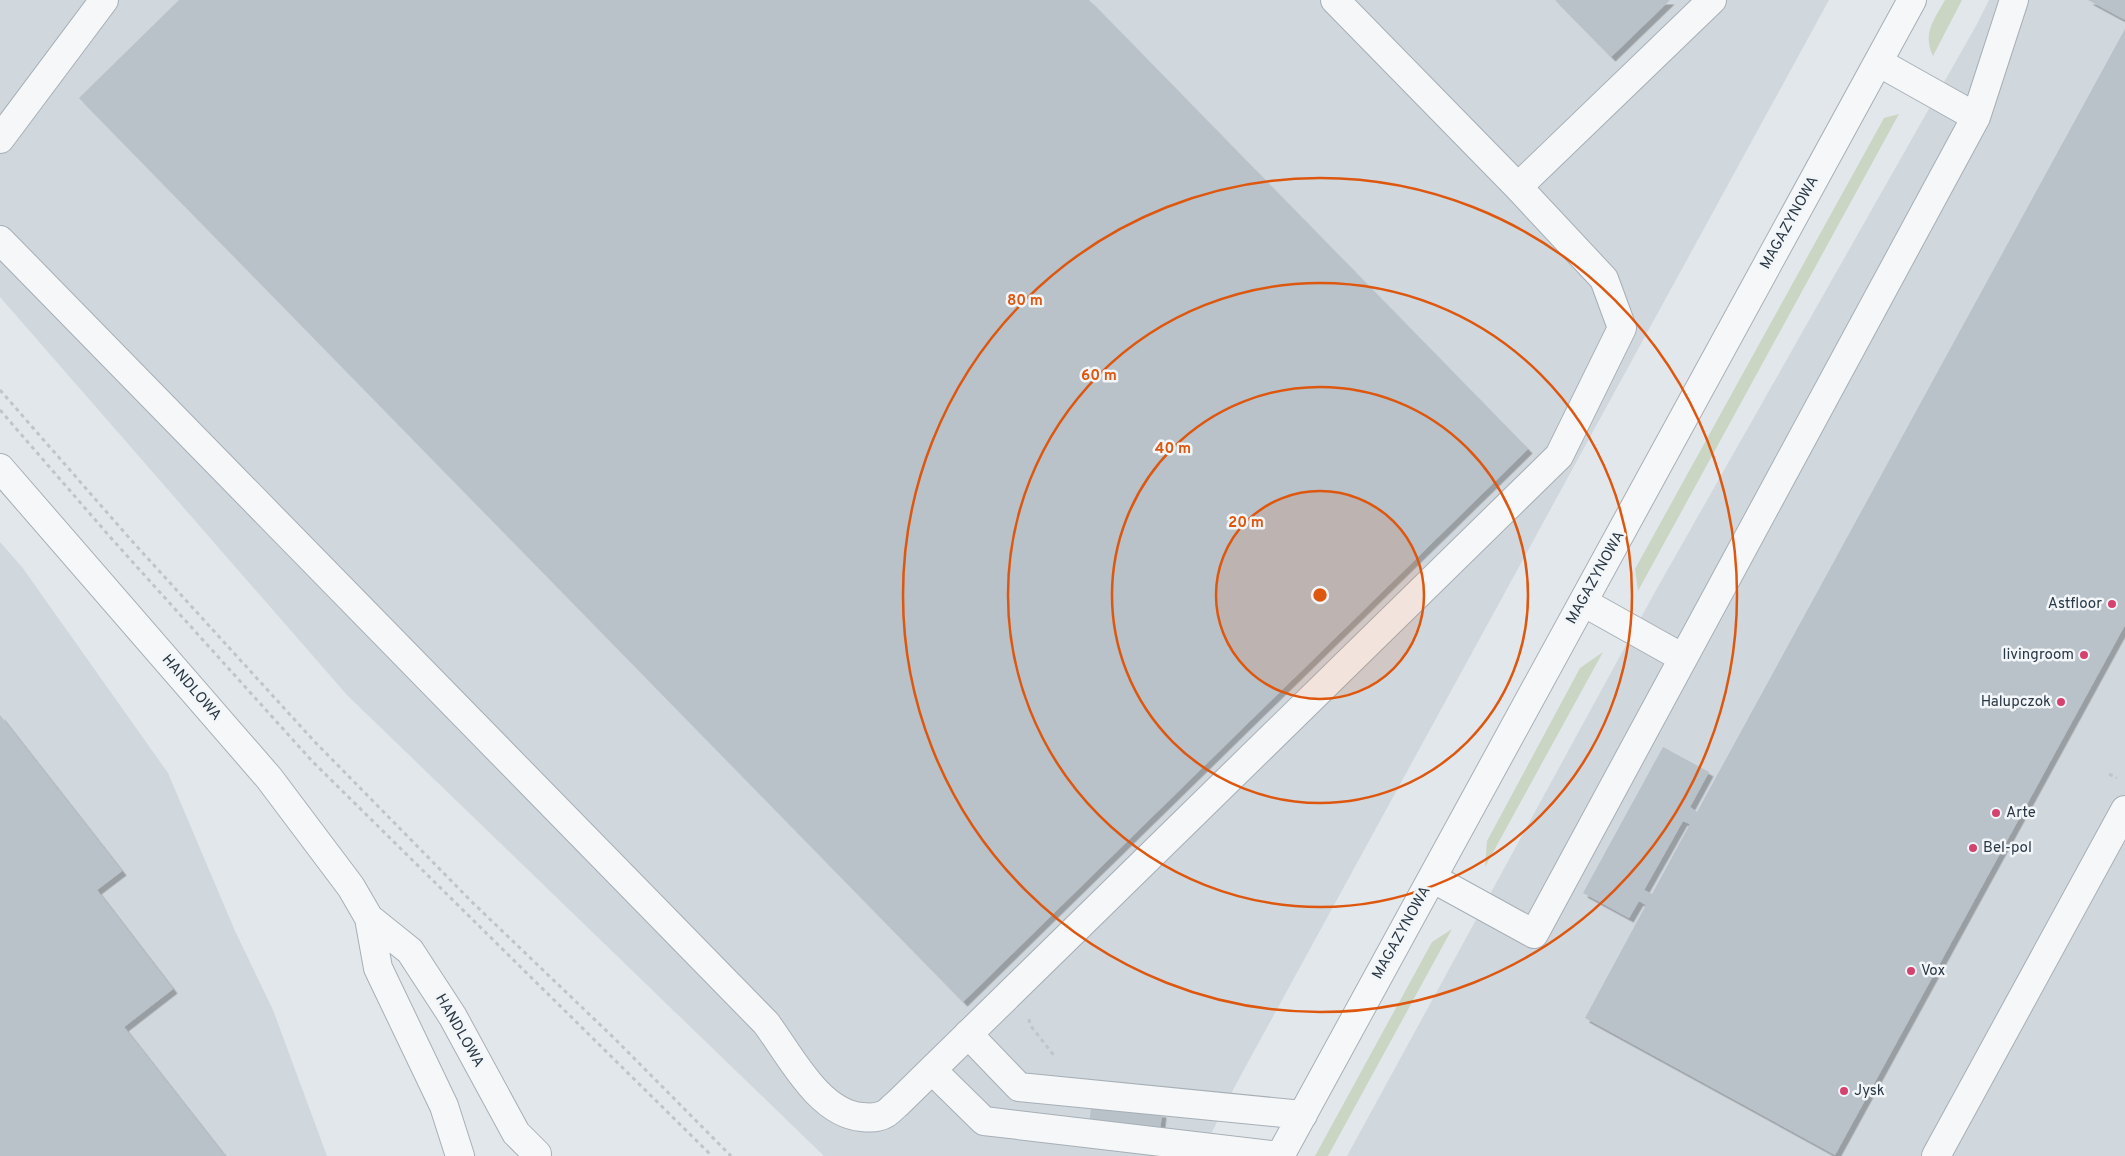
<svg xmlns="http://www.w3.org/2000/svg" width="2125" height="1156" font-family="Overpass,sans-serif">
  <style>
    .built { fill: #d0d7dd }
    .green { fill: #cad6c3 }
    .building { fill: #b9c1c9; fill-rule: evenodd; filter: url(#shadow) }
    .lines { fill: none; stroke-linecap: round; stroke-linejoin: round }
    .minor-casing { stroke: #a7afb6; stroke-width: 30 }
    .path { stroke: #c0c5ca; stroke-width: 3; stroke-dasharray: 4 4; stroke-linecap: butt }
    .minor { stroke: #f5f7f9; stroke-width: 28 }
    .ring { fill: none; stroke: #de570f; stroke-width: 2.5 }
    .poi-dot { fill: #d5426e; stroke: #f2f6f8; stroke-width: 2 }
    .labels { text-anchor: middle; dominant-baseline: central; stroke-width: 5; stroke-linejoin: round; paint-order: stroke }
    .street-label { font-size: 15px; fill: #293744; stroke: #f2f6f8 }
    .poi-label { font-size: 15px; fill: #293744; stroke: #f2f6f8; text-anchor: start }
    .centre { fill: #de570f; stroke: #f2f6f8; stroke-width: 2.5 }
    .ring-label { font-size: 15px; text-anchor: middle; font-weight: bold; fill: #de570f; stroke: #f2f6f8; stroke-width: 5; stroke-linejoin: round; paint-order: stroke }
  </style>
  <defs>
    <filter id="shadow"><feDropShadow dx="4.5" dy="4.5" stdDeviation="0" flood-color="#0004"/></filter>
  </defs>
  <rect width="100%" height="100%" fill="#e2e7eb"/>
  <path class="built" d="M0 0H1829L1235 1086 1200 1156H824L347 695 0 297Z
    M1989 0H2125V1156H1347L1655 592 1977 24Z
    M0 542 22 567 168 773 235 931 273 1010 327 1156H0Z"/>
  <path class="green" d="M1945 0H1962L1933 56C1922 33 1934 20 1945 0Z
    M1899 114 1638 591 1635 569 1884 118Z
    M1603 652 1485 867 1487 841 1580 668Z
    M1452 929 1328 1156H1315L1432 942Z"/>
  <path class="building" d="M179 0H1089L1528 449 963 1002 79 98Z
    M1555 0H1670L1611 57Z
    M2088 0H2125V20Z
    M2125 29V625L1835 1155 1585 1018 1646 905 1639 901 1629 918 1583 893 1663 747 1709 772 1690 807 1697 812ZM1683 821 1690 824 1652 894 1644 890Z
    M0 715 122 871 97 890 173 989 124 1027 225 1156H0Z
    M1091 1107 1162 1113 1160 1132 1089 1126Z"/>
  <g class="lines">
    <defs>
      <path id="minor" d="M1878 62 1976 117
        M0 139 104 0
        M1518 187 1712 0
        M0 240 766 1023C790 1055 819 1114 862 1117 870 1118 878 1118 885 1114 889 1112 893 1107 897 1104L1559 456 1622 328 1604 279 1518 187 1335 0
        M0 468 269 778 351 887 369 918 410 951 453 1017 516 1133 537 1154
        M1583 602 1683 658
        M1432 878 1534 934 1976 117 2014 0
        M369 918 378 968 444 1106 460 1156
        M968 1034 1019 1087 1303 1115
        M932 1070 984 1121 1280 1156
        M1280 1156 1912 0
        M1936 1156 2125 810"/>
    </defs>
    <use href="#minor" class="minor-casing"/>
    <path class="path" d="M0 390 131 540 314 741 473 903 615 1039 731 1156
      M0 410 111 538 312 761 712 1156
      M2109 774 2117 778
      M1029 1019 1030 1025 1056 1058"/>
    <use href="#minor" class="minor"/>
  </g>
  <circle cx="1320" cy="595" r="104" fill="#de570f" fill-opacity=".12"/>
  <g class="ring">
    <circle cx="1320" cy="595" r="104"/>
    <circle cx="1320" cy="595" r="208"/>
    <circle cx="1320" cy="595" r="312"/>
    <circle cx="1320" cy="595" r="417"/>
  </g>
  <g class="poi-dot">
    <circle cx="2112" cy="604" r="5"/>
    <circle cx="2084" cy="655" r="5"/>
    <circle cx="2061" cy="702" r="5"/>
    <circle cx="1996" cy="813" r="5"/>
    <circle cx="1973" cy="848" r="5"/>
    <circle cx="1911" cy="971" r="5"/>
    <circle cx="1844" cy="1091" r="5"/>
  </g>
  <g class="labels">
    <g class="street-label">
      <text transform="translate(1790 223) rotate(-61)">MAGAZYNOWA</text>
      <text transform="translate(1596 578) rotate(-61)">MAGAZYNOWA</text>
      <text transform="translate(191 688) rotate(49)">HANDLOWA</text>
      <text transform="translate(1402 933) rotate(-61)">MAGAZYNOWA</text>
      <text transform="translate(459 1031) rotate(60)">HANDLOWA</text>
    </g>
    <g class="poi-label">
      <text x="2102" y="604" text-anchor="end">Astfloor</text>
      <text x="2074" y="655" text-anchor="end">livingroom</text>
      <text x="2051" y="702" text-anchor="end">Halupczok</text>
      <text x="2006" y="813">Arte</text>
      <text x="1983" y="848">Bel-pol</text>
      <text x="1921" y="971">Vox</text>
      <text x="1854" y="1091">Jysk</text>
    </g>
  </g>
  <circle cx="1320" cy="595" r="8" class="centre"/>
  <g class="ring-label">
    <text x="1025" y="305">80 m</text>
    <text x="1099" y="380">60 m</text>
    <text x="1173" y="453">40 m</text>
    <text x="1246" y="527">20 m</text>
  </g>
</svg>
